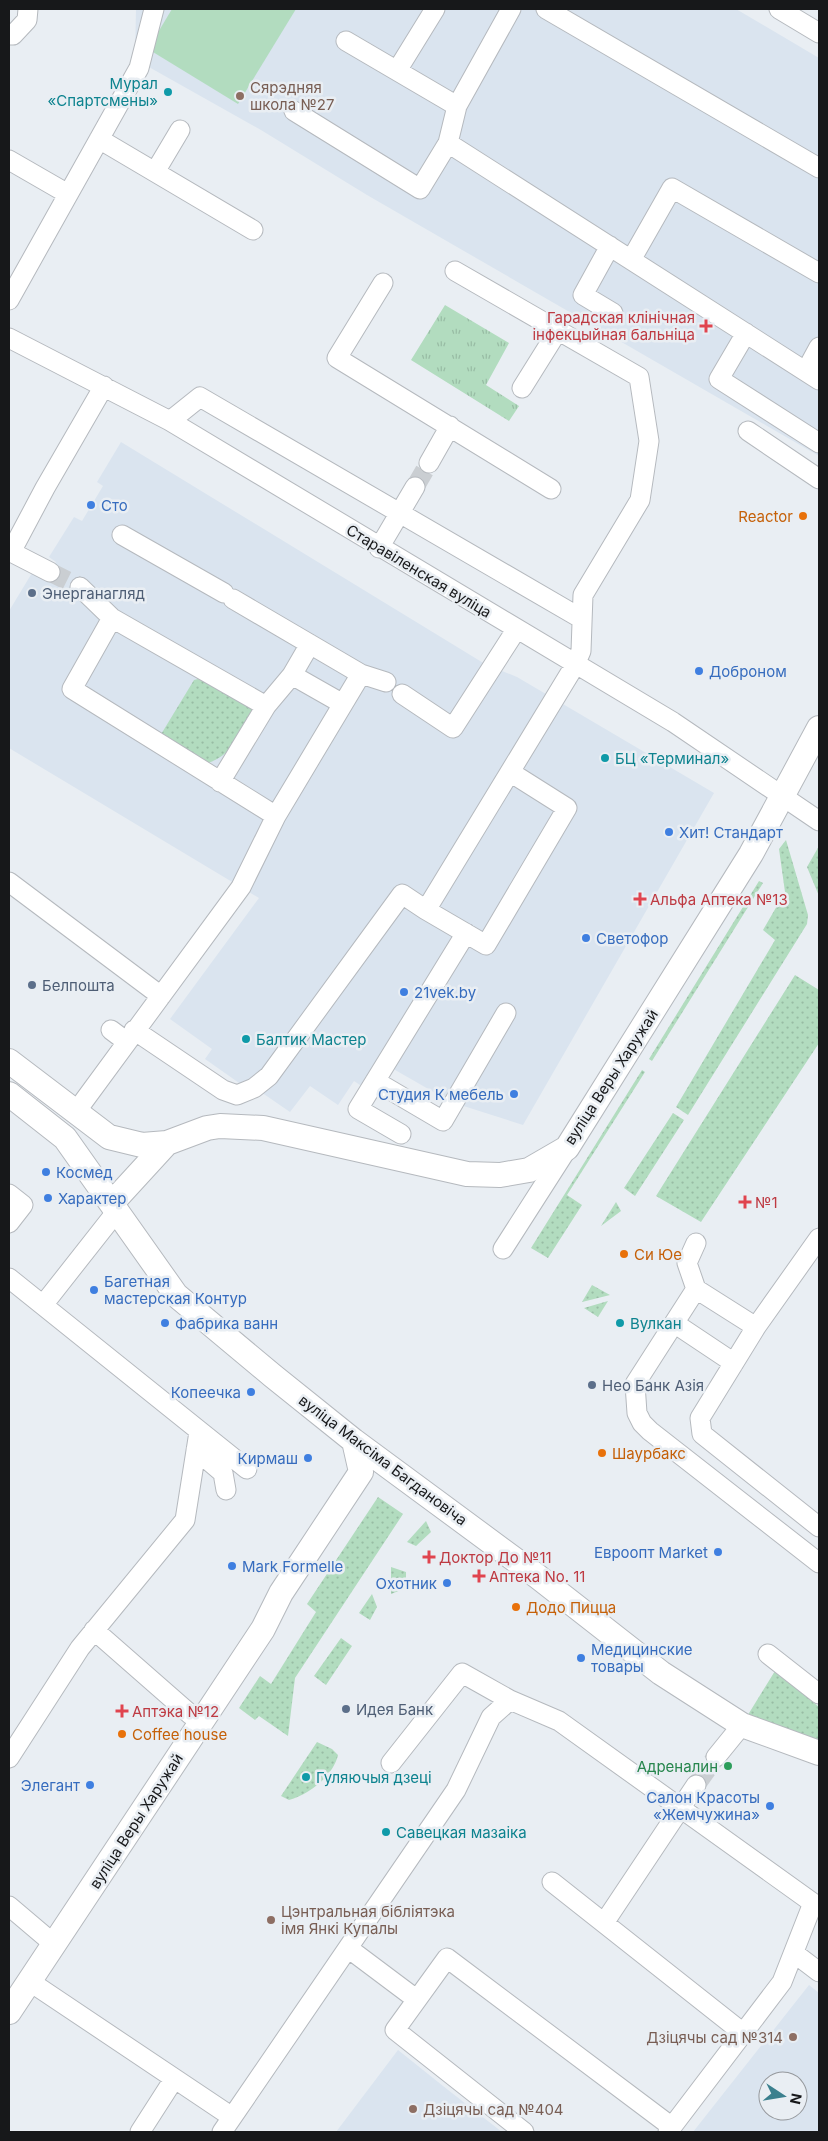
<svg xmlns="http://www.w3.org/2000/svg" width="828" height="2141" font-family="Inter,sans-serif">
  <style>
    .built { fill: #dae4ef; fill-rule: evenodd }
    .grass { fill: url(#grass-dots) }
    .park { fill: url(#park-tufts) }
    .pitch { fill: #b2dcbf }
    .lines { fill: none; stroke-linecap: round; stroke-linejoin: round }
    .minor-tunnel { stroke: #caced2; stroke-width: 19; stroke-dasharray: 19 9; stroke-linecap: butt }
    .minor-casing { stroke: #b5b9be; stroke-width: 21 }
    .major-casing { stroke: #b5b9be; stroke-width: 26 }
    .minor { stroke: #fff; stroke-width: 19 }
    .major { stroke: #fff; stroke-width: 24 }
    .culture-dot { fill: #0f9aa8; stroke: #e9eef3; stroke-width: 2 }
    .education-dot { fill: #8d6e63; stroke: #e9eef3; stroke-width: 2 }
    .health-dot { fill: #e0444e; stroke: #e9eef3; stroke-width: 2 }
    .shop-dot { fill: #3f7fe0; stroke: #e9eef3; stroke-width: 2 }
    .food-dot { fill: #e8710a; stroke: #e9eef3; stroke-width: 2 }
    .service-dot { fill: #5c6f8a; stroke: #e9eef3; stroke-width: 2 }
    .leisure-dot { fill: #2e9e5b; stroke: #e9eef3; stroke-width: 2 }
    .labels { text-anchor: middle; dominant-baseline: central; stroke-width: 5; stroke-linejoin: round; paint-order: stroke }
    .culture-label { font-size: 15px; fill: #0d838f; stroke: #e9eef3; text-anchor: start }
    .education-label { font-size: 15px; fill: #785e54; stroke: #e9eef3; text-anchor: start }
    .health-label { font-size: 15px; fill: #be3a42; stroke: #e9eef3; text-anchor: start }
    .shop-label { font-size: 15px; fill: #366cbe; stroke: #e9eef3; text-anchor: start }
    .food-label { font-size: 15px; fill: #c56008; stroke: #e9eef3; text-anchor: start }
    .street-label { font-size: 15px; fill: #17181a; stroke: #e9eef3 }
    .service-label { font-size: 15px; fill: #4e5e75; stroke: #e9eef3; text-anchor: start }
    .leisure-label { font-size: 15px; fill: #27864d; stroke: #e9eef3; text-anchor: end }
  </style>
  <defs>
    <pattern id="grass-dots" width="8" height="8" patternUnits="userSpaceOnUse" patternTransform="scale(1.25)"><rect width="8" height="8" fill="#b2dcbf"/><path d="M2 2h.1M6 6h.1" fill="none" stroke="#98bca4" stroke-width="1.8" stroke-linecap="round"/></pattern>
    <pattern id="park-tufts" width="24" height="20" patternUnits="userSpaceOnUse" patternTransform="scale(1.25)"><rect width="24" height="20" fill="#b2dcbf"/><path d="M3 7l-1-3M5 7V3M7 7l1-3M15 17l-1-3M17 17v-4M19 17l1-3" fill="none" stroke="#98bca4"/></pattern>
  </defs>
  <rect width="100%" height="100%" fill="#e9eef3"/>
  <path class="built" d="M136 9H736L819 58V456L367 195 261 130 140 62 135 58Z
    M121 442 485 664 517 677 714 793 523 1125 451 1102 383 1063 366 1089 354 1081 338 1105 310 1086 290 1112 245 1081 242 1085 205 1059 212 1049 170 1019 259 898 9 748V611L32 573 45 581 56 562 49 557 74 517 82 521 103 486 97 482Z
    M809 1985 819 1993V2132H693ZM768 2081H798V2111H768Z
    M398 2050 443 2086 502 2132H336Z"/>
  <path class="grass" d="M206 677 250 703 253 714C240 734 229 760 203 764L160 736 194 680Z
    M786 840 808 915 807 924 688 1115 676 1107 775 940 763 930 785 892 779 849Z
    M819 846V896L807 867Z
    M759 881 763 883 652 1061 649 1059Z
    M795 975 819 990V1043L701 1222 656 1196Z
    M642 1070 645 1072 567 1195 582 1205 548 1258 531 1248Z
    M673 1113 684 1120 635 1196 624 1188Z
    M616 1202 621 1211 601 1226Z
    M592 1285 610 1295 582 1302Z
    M608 1301 598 1317 584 1308Z
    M378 1497 403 1514 295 1678 288 1736 259 1716 255 1720 239 1708 260 1676 271 1684 316 1612 307 1604Z
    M426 1521 431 1532 416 1546 407 1542Z
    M391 1567 406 1572V1588L391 1594Z
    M372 1594 377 1607 370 1620 359 1613Z
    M341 1638 352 1646 326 1685 314 1676Z
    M775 1671 819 1707V1741L746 1718Z
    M317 1742 332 1749 338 1755C333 1776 310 1794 289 1800L281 1796Z"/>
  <path class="park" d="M445 305 509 343 486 385 519 406 509 421 411 360Z"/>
  <path class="pitch" d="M172 9H296L238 104 148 49Z"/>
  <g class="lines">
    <path class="minor-tunnel" d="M415 487 429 463
      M50 572 80 587
      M696 1785 716 1757"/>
    <defs>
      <path id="minor" d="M546 9 819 168
        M779 9 819 33
        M9 35H13L27 20 28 9
        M346 41 457 106
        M398 69 435 9
        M294 111 420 189 448 143 457 106 511 9
        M99 139 253 230
        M448 143 819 380
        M9 160 68 194
        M155 172 180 130
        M610 246 583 295 613 313
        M631 260 672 188 819 273
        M455 271 639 377 649 441 640 500 583 595 581 651 575 665 426 910 486 945 567 808 510 772
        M383 283 337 358 551 489
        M9 300 139 68 154 9
        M746 333 719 379 819 443
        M9 338 170 421 673 722 819 821
        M806 371 819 347
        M522 388 557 332
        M170 421 200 397 582 619
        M748 431 819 479
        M429 463 450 426
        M122 535 224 593
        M379 548 415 487
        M50 572 11 552 45 488 104 386
        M80 587 112 618
        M233 599 361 674
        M292 675 343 704
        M402 694 453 728 516 630
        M266 706 292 675 310 644
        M220 782 266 706 112 618 72 689 276 816 361 674 386 682
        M9 882 161 996
        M111 1030 127 1042
        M134 1030 223 1090 237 1095 254 1088 269 1076 402 894 426 910
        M375 1081 443 1121 506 1013
        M75 1113 241 887 276 816
        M401 1134 358 1109 466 933
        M9 1194 23 1205 9 1223
        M696 1243 687 1263 696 1289 635 1384 637 1413 642 1423 650 1431 819 1563
        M503 1249 567 1149
        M9 1278 247 1469
        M696 1289 756 1327 819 1238
        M43 1305 117 1211
        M674 1323 734 1363
        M756 1327 700 1418 702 1434 819 1527
        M196 1450 223 1473 226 1490
        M94 1630 191 1715 201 1722
        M768 1654 819 1694
        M716 1757 742 1725
        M9 1758 80 1648 185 1520 199 1432
        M391 1763 462 1673 510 1700 559 1721 813 1903 782 1982 668 2132
        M552 1882 743 2033
        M9 1906 55 1945
        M604 1923 696 1785
        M348 1948 416 1999
        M794 1953 819 1972
        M29 1981 232 2117
        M140 2132 174 2079
        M222 2132 456 1790 491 1717 510 1700
        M524 2132 395 2030 447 1958 672 2127"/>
      <path id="major" d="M9 1061 109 1137 142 1145 167 1143 207 1128 220 1126 263 1128 467 1174 500 1175 529 1170 567 1148 751 854 819 728
        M9 1094 65 1138 176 1295 273 1376 354 1441 537 1576 661 1673 742 1725 819 1753
        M112 1203 167 1143
        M9 2012 263 1629 281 1593 361 1472 354 1441"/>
    </defs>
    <use href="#minor" class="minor-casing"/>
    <use href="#major" class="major-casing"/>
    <use href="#minor" class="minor"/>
    <use href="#major" class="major"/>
  </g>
  <g class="culture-dot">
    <circle cx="168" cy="92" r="5"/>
    <circle cx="605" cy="758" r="5"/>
    <circle cx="246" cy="1039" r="5"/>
    <circle cx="620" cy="1323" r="5"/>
    <circle cx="306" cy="1777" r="5"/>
    <circle cx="386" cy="1832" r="5"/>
  </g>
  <g class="education-dot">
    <circle cx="240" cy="96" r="5"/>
    <circle cx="271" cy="1920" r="5"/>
    <circle cx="793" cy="2037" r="5"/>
    <circle cx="413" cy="2109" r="5"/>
  </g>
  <g class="health-dot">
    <path d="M703.5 318.5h5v5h5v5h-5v5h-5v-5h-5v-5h5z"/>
    <path d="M637.5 891.5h5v5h5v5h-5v5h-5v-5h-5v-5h5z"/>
    <path d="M742.5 1194.5h5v5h5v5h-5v5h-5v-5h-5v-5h5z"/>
    <path d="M426.5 1549.5h5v5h5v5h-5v5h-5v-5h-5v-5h5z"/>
    <path d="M476.5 1568.5h5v5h5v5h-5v5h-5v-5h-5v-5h5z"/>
    <path d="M119.5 1703.5h5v5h5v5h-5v5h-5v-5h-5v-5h5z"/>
  </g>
  <g class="shop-dot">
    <circle cx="91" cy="505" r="5"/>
    <circle cx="699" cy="671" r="5"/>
    <circle cx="669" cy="832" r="5"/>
    <circle cx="586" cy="938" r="5"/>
    <circle cx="404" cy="992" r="5"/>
    <circle cx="514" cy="1094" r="5"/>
    <circle cx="46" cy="1172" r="5"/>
    <circle cx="48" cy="1198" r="5"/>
    <circle cx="94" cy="1290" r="5"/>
    <circle cx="165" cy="1323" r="5"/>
    <circle cx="251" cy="1392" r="5"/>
    <circle cx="308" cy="1458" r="5"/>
    <circle cx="718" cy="1552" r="5"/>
    <circle cx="232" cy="1566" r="5"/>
    <circle cx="447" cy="1583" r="5"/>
    <circle cx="581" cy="1658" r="5"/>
    <circle cx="90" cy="1785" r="5"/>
    <circle cx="770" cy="1806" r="5"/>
  </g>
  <g class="food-dot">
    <circle cx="803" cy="516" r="5"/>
    <circle cx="624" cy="1254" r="5"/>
    <circle cx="602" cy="1453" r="5"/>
    <circle cx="516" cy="1607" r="5"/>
    <circle cx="122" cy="1734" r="5"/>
  </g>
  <g class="service-dot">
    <circle cx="32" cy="593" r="5"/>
    <circle cx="32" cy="985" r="5"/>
    <circle cx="592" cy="1385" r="5"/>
    <circle cx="346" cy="1709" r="5"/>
  </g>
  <circle class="leisure-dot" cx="728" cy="1766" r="5"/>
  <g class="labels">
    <g class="culture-label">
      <text x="158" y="83" text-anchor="end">Мурал<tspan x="158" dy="17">«Спартсмены»</tspan></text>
      <text x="615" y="758">БЦ «Терминал»</text>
      <text x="256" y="1039">Балтик Мастер</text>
      <text x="630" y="1323">Вулкан</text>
      <text x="316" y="1777">Гуляючыя дзеці</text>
      <text x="396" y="1832">Савецкая мазаіка</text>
    </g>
    <g class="education-label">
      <text x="250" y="87">Сярэдняя<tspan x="250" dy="17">школа №27</tspan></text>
      <text x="281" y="1911">Цэнтральная бібліятэка<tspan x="281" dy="17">імя Янкі Купалы</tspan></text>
      <text x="783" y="2037" text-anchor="end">Дзіцячы сад №314</text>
      <text x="423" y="2109">Дзіцячы сад №404</text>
    </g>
    <g class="health-label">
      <text x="695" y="317" text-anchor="end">Гарадская клінічная<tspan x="695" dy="17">інфекцыйная бальніца</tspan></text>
      <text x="650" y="899">Альфа Аптека №13</text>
      <text x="755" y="1202">№1</text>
      <text x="439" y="1557">Доктор До №11</text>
      <text x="489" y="1576">Аптека No. 11</text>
      <text x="132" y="1711">Аптэка №12</text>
    </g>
    <g class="shop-label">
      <text x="101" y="505">Сто</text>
      <text x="709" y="671">Доброном</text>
      <text x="679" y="832">Хит! Стандарт</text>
      <text x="596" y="938">Светофор</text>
      <text x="414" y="992">21vek.by</text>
      <text x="504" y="1094" text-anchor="end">Студия К мебель</text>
      <text x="56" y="1172">Космед</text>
      <text x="58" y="1198">Характер</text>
      <text x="104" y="1281">Багетная<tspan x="104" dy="17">мастерская Контур</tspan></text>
      <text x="175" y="1323">Фабрика ванн</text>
      <text x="241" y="1392" text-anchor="end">Копеечка</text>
      <text x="298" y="1458" text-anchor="end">Кирмаш</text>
      <text x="708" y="1552" text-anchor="end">Евроопт Market</text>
      <text x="242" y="1566">Mark Formelle</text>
      <text x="437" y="1583" text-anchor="end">Охотник</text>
      <text x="591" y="1649">Медицинские<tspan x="591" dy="17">товары</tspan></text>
      <text x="80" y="1785" text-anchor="end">Элегант</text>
      <text x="760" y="1797" text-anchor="end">Салон Красоты<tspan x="760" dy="17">«Жемчужина»</tspan></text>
    </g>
    <g class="food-label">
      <text x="793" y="516" text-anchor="end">Reactor</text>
      <text x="634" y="1254">Cи Юе</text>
      <text x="612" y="1453">Шаурбакс</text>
      <text x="526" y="1607">Додо Пицца</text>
      <text x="132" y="1734">Coffee house</text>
    </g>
    <g class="street-label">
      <text transform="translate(419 571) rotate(31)">Старавіленская вуліца</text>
      <text transform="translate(611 1077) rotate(-57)">вуліца Веры Харужай</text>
      <text transform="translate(383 1460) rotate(37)">вуліца Максіма Багдановіча</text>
      <text transform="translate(136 1821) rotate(-57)">вуліца Веры Харужай</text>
    </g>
    <g class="service-label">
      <text x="42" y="593">Энерганагляд</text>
      <text x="42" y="985">Белпошта</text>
      <text x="602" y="1385">Нео Банк Азія</text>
      <text x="356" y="1709">Идея Банк</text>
    </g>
    <g class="leisure-label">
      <text x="718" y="1766">Адреналин</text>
    </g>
  </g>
  <rect width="828" height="2141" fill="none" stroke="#17181a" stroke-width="20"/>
  <g transform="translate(783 2096) rotate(102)"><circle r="24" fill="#e9eef3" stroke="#95989c"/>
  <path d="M0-4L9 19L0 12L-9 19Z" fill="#3b808e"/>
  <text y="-8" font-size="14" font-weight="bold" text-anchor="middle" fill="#17181a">N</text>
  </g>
</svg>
